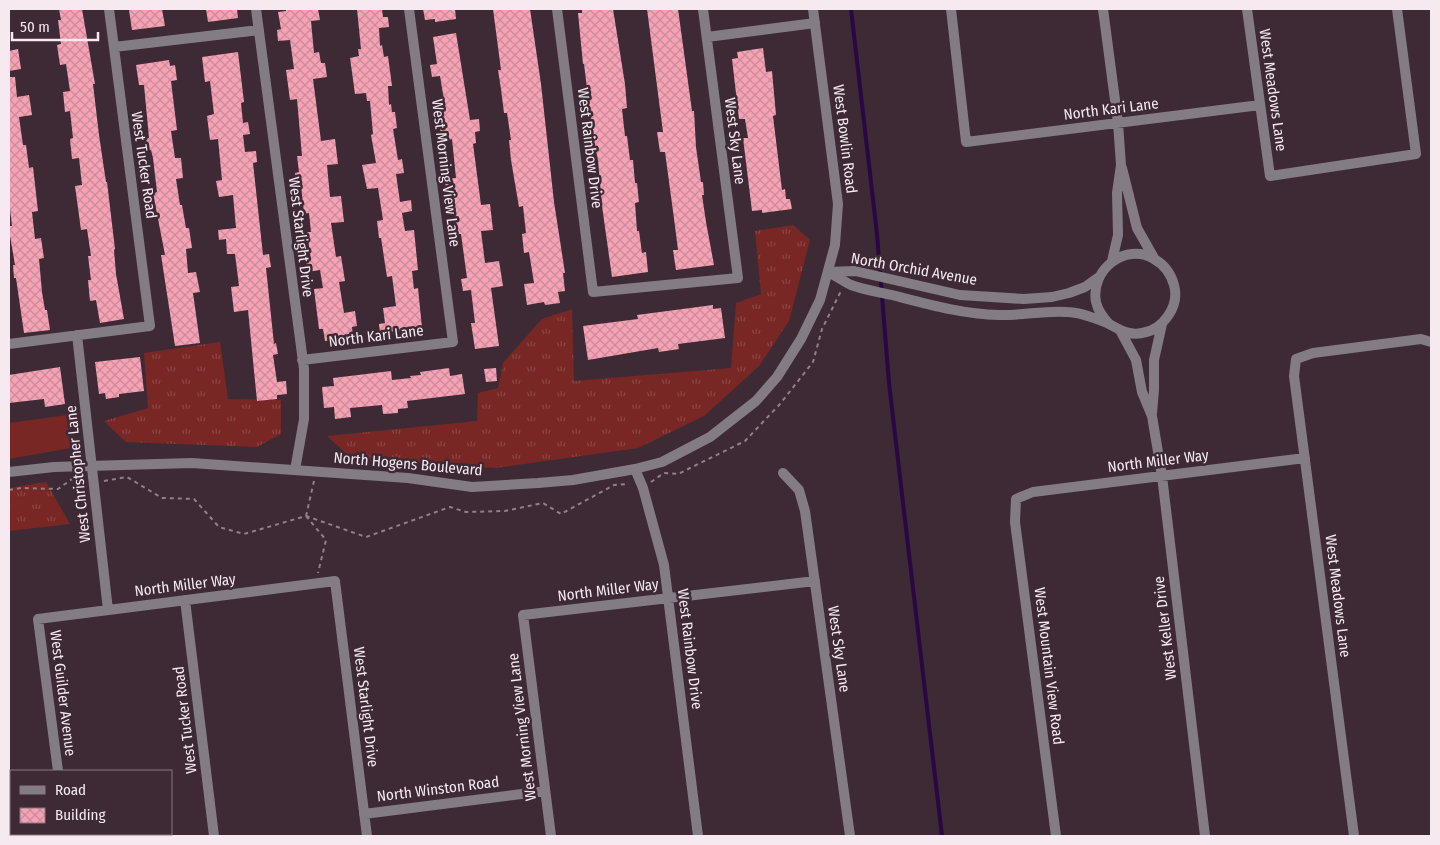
<svg xmlns="http://www.w3.org/2000/svg" width="1440" height="845" font-family="'Fira Sans Condensed',sans-serif">
  <style>
    .grass { fill: url(#grass-tufts) }
    .park { fill: #782725 }
    .lines { fill: none; stroke-linecap: round; stroke-linejoin: round }
    .stream { stroke: #280843; stroke-width: 4 }
    .building { fill: url(#building-cross-hatch) }
    .path { stroke: #908089; stroke-width: 2; stroke-dasharray: 4 4; stroke-linecap: butt }
    .minor { stroke: #837c84; stroke-width: 10 }
    .tertiary { stroke: #837c84; stroke-width: 10 }
    .labels { text-anchor: middle; dominant-baseline: central; stroke-width: 5; stroke-linejoin: round; paint-order: stroke }
    .street-label { font-size: 15px; fill: #f6e9f0; stroke: #3d2a35 }
  </style>
  <defs>
    <pattern id="grass-tufts" width="24" height="20" patternUnits="userSpaceOnUse" patternTransform="scale(1.25)"><rect width="24" height="20" fill="#782725"/><path d="M3 7l-1-3M5 7V3M7 7l1-3M15 17l-1-3M17 17v-4M19 17l1-3" fill="none" stroke="#8c4645"/></pattern>
    <pattern id="building-cross-hatch" width="8" height="8" patternUnits="userSpaceOnUse" patternTransform="scale(1.25)"><rect width="8" height="8" fill="#f6a2b5"/><path d="M0 0l8 8M0 8l8-8" fill="none" stroke="#cb8b9a"/></pattern>
  </defs>
  <rect width="100%" height="100%" fill="#3d2a35"/>
  <path class="grass" d="M793 225 810 240 789 321 759 366 704 416 638 448 495 468 352 459 327 436 477 421 478 393 498 388 503 363 542 319 572 309 574 381 731 368 736 303 761 294 755 231Z
    M220 342 228 399 281 400V434L257 447 126 442 104 421 148 408 144 353Z
    M46 482 70 524 9 531V488Z"/>
  <path class="park" d="M67 415 71 448 9 459V423Z"/>
  <g class="lines">
    <path class="stream" d="M851 9 877 234 889 383 942 836"/>
  </g>
  <path class="building" d="M59 9H82L95 84H93L99 135 106 182H107L115 249 114 250 116 274 124 319 100 323 96 300 90 301 88 280H91L88 256H91L87 229 81 230 75 186 82 185 79 158 72 159 70 139 73 138 70 111 65 112 63 92 70 91 66 64 60 65 57 45 61 44 58 20H61Z
    M138 9H162L165 26 132 30 129 10Z
    M206 9H237L238 18 208 22Z
    M286 9H318L320 20 311 21 314 53 319 52 321 63H325L327 77 313 79 321 141 335 139 338 164 327 165 330 197 341 196 344 222 331 223 336 257 341 256 345 281 339 282 344 313 355 311 357 326 352 327 353 337 325 341 323 329H319L314 289 323 288 320 270 307 272 306 261 311 260 307 232H311L309 213 304 214 301 185H296L295 173 299 172 297 156H302L297 99 290 100 286 70 294 69 290 40 278 41 277 30 281 29 278 12 286 11Z
    M357 9H382L383 17H388L389 27 379 28 380 46 382 45 384 57 388 56 392 86H388L389 105 391 104 392 112H395L397 128 393 129 398 160 402 159 404 173 396 174 400 202 411 200 412 211 402 213 405 231 414 230 418 270 412 271 414 289 418 288 422 328 380 333 379 324 385 323 383 308 396 306 392 276 387 277 381 238H379L377 221 383 220 378 188 367 189 362 165 376 163 371 135 373 134 370 101H367L366 93 355 94 350 58 359 56 358 49H361Z
    M423 9H455L456 19 435 22V19L425 20Z
    M493 9H530L541 84 554 202 565 273H563L565 291 558 292 560 303 545 305 544 302 527 305 524 284 534 283 529 252 524 253 522 234 526 233 523 206 519 207 511 160 509 140H511L507 113H504L501 89 498 70H501Z
    M582 9H613L625 84 627 108 622 109 625 136H627L630 160H633L635 183H637L639 202 635 203 637 231H639L642 253 646 252 648 272 612 277 602 206 598 160 593 137 584 64H583L578 13H582Z
    M647 9H678L692 111H694L696 147 701 182H703L704 195H702L706 222 714 265 676 270 673 250H678L675 226 665 152H660L657 132H663Z
    M456 33 470 120 479 119 480 131 475 132 476 143 473 144 481 205 490 204 493 230 481 231 485 263 499 261 503 286 491 288 499 346 475 349 471 323H475L471 290 463 291 461 279 467 278 461 234H457L453 192H446L445 179 456 178 452 139 449 140 448 134 441 135 436 107 445 106 440 76 432 77 430 65 437 64 433 37Z
    M763 48 766 72 772 71 776 115 773 116 782 190 785 189 786 199H790L792 209 762 213V210L752 211 743 138H748L745 119H739L732 59 738 58 737 52Z
    M18 49 21 69 9 71V51Z
    M238 52 244 102 241 103 243 123 248 122 250 134 243 135 245 152 256 151 257 162 253 163 263 255 269 254 271 267 266 268 274 344 276 343 278 354 273 355 277 382 286 381 287 394 277 395V399L257 401 248 310 234 312 231 287 239 286 235 254H227L226 239 219 240 218 230 236 228 233 195 219 197 216 181 222 180 218 139 210 140 207 116 214 114 210 81 205 82 202 57Z
    M169 60 170 66 175 65 177 80 171 81 177 130 171 131 175 158H181L183 178 176 179 180 205H182L186 228H189L192 248 186 249 188 273 196 272 200 292 193 293 200 343 175 346 161 255H165L153 193 157 192 153 158 151 150 148 151 146 138H149L144 85H139L136 65Z
    M9 77H15L17 97 29 95 32 115 19 117 23 145H26L29 168 33 167 38 211 32 212 35 239 41 238 44 258 39 259 42 292 45 310H47L50 330 24 333 16 278H14L13 265H15L9 230V226H12L9 201Z
    M713 305V309L721 308 725 338 678 344 679 349 659 352 658 348 588 360 583 326 638 319 637 315Z
    M140 357 144 391 119 394V397L106 399 105 393 99 394 95 362Z
    M60 367 65 404 45 407 44 399 9 403V375Z
    M449 368 450 376 462 374 465 394 407 401 408 408 398 409V413L383 414 382 405 350 408 351 417 335 419 334 407 324 408 322 387 334 386 333 378 391 371 392 380 411 378 410 376 421 375 420 372Z
    M496 368 497 381 486 382 484 369Z"/>
  <g class="lines">
    <path class="path" d="M104 481 127 477 162 498 194 499 219 527 244 534 306 516 366 537 450 507 466 512 505 511 543 503 561 514 614 485 629 484
      M651 482 664 473 678 474 745 441 780 404 813 362 822 329 841 291
      M9 490 21 488 58 489 72 479 82 481
      M306 516 326 540 318 573
      M306 516 314 481"/>
    <path class="minor" d="M256 9 304 369V419L295 470
      M557 9 593 292 738 278 703 9
      M951 9 966 142 1260 105
      M1103 9 1118 123 1121 165 1117 193 1118 235 1112 261
      M1247 9 1270 176 1416 154 1397 9
      M707 37 815 23
      M114 47 259 30
      M1122 168 1137 228 1154 258
      M828 272C836 276 843 281 851 285 864 290 879 292 892 295 927 304 962 314 999 315 1022 316 1045 310 1067 312 1080 312 1095 318 1107 323 1119 329 1128 336 1142 333 1163 330 1180 306 1174 285 1171 274 1165 265 1154 259 1125 242 1090 270 1096 302 1098 311 1103 317 1109 324
      M828 272 855 271 960 295 1024 299 1052 297 1069 293 1085 287 1099 277
      M1121 332 1136 360 1142 392 1152 416 1162 476 1205 836
      M77 335 108 610
      M9 344 150 326 109 9
      M302 360 453 342 409 9
      M1152 413 1154 390V360L1162 324
      M635 469 643 488 664 565 698 836
      M783 473 799 490 805 511 850 836
      M185 600 214 836
      M58 771 38 619 335 581 367 836
      M9 809 11 808
      M364 814 545 791
      M65 834 66 836
      M551 836 523 615 815 581
      M1056 836 1015 522 1016 499 1033 492 1305 458
      M1354 836 1294 376 1296 359 1313 353 1421 339 1431 342"/>
    <path class="tertiary" d="M9 472 54 467 192 463 408 478 472 487 538 483 573 480 635 469 662 462 710 437 756 401 777 377 801 339 820 300 835 245 838 204 813 9"/>
  </g>
  <g class="labels">
    <g class="street-label">
      <text transform="translate(1273 90) rotate(82)">West Meadows Lane</text>
      <text transform="translate(1111 109) rotate(-7)">North Kari Lane</text>
      <text transform="translate(845 139) rotate(83)">West Bowlin Road</text>
      <text transform="translate(735 141) rotate(83)">West Sky Lane</text>
      <text transform="translate(590 148) rotate(83)">West Rainbow Drive</text>
      <text transform="translate(144 165) rotate(82)">West Tucker Road</text>
      <text transform="translate(446 173) rotate(83)">West Morning View Lane</text>
      <text transform="translate(301 237) rotate(83)">West Starlight Drive</text>
      <text transform="translate(914 269) rotate(10)">North Orchid Avenue</text>
      <text transform="translate(376 336) rotate(-7)">North Kari Lane</text>
      <text transform="translate(1158 461) rotate(-7)">North Miller Way</text>
      <text transform="translate(408 464) rotate(5)">North Hogens Boulevard</text>
      <text transform="translate(78 474) rotate(-96)">West Christopher Lane</text>
      <text transform="translate(185 585) rotate(-7)">North Miller Way</text>
      <text transform="translate(608 590) rotate(-7)">North Miller Way</text>
      <text transform="translate(1338 596) rotate(83)">West Meadows Lane</text>
      <text transform="translate(1165 628) rotate(-97)">West Keller Drive</text>
      <text transform="translate(690 649) rotate(83)">West Rainbow Drive</text>
      <text transform="translate(839 649) rotate(82)">West Sky Lane</text>
      <text transform="translate(1049 666) rotate(83)">West Mountain View Road</text>
      <text transform="translate(63 693) rotate(83)">West Guilder Avenue</text>
      <text transform="translate(366 707) rotate(83)">West Starlight Drive</text>
      <text transform="translate(185 720) rotate(-97)">West Tucker Road</text>
      <text transform="translate(522 727) rotate(-97)">West Morning View Lane</text>
      <text transform="translate(438 789) rotate(-7)">North Winston Road</text>
    </g>
  </g>
  <rect width="1440" height="845" fill="none" stroke="#f6e9f0" stroke-width="20"/>
  <rect x="10" y="770" width="162" height="65" fill="#3d2a35" stroke="#877680"/>
  <rect x="20" y="786" width="25" height="8" fill="#837c84" stroke="#877680"/>
  <text x="55" y="795" font-size="15" fill="#f6e9f0">Road</text>
  <rect x="20" y="808" width="25" height="15" fill="url(#building-cross-hatch)" stroke="#877680"/>
  <text x="55" y="820" font-size="15" fill="#f6e9f0">Building</text>
  <path d="M12 32v8h86v-8" fill="none" stroke="#f6e9f0" stroke-width="2.5"/>
  <text x="20" y="32" font-size="15" fill="#f6e9f0" stroke="#3d2a35" stroke-width="4" paint-order="stroke">50 m</text>
</svg>
